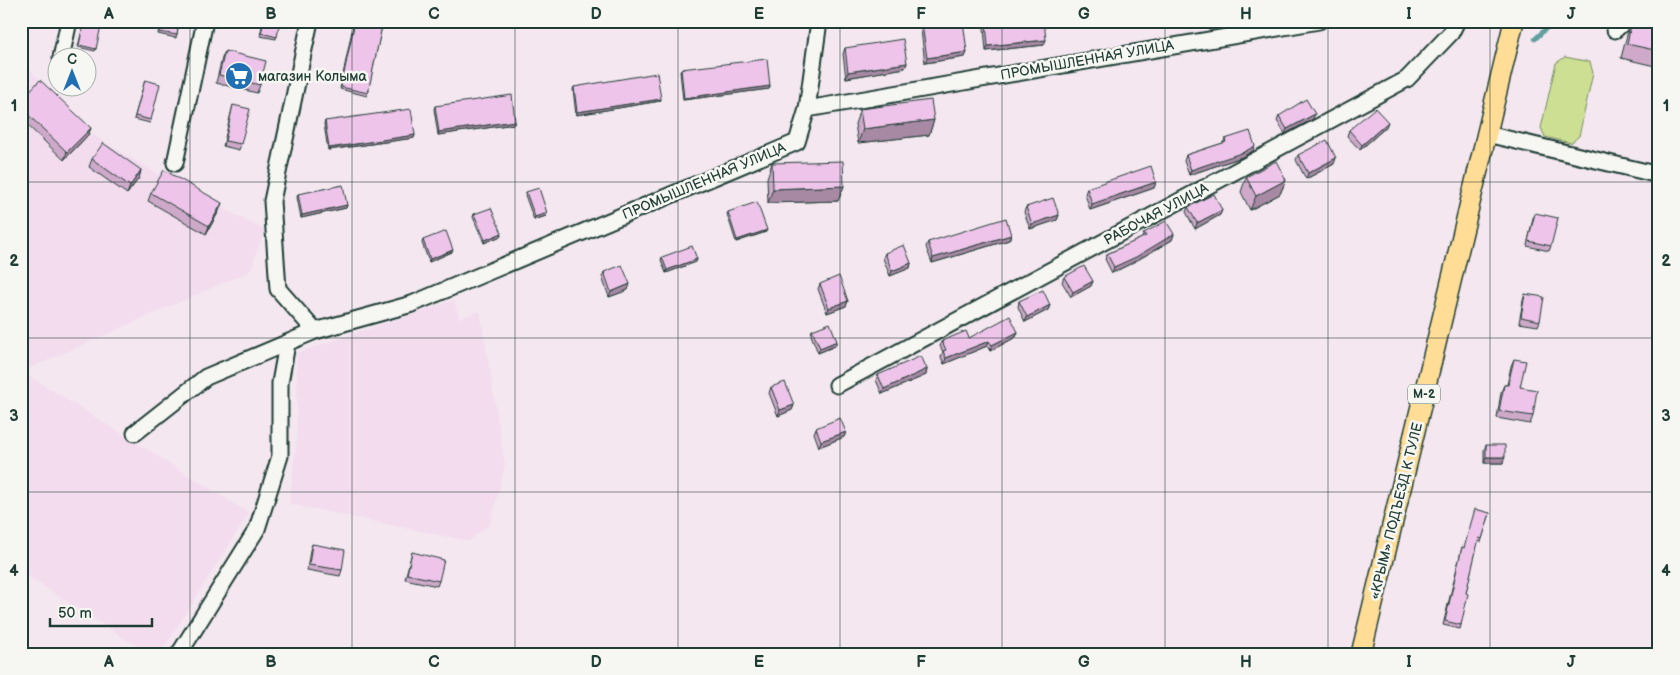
<svg xmlns="http://www.w3.org/2000/svg" width="1680" height="675" font-family="'Balsamiq Sans',sans-serif">
  <style>
    .built { fill: #f2dcee }
    .green { fill: #ccdf93; stroke: #768e64 }
    .lines { fill: none; stroke-linecap: round; stroke-linejoin: round }
    .stream { stroke: #619e9f; stroke-width: 4.5 }
    .minor-casing { stroke: #1f3d34; stroke-width: 19 }
    .major-casing { stroke: #1f3d34; stroke-width: 22 }
    .minor { stroke: #f6f6f2; stroke-width: 15 }
    .major { stroke: #ffdd96; stroke-width: 19 }
    .wall { fill: #cea9c9; stroke: #1f3d34 }
    .shaded-wall { fill: #a789a4; stroke: #1f3d34 }
    .building { fill: #efc4ea; stroke: #1f3d34 }
    .grid { fill: none; stroke: #1f3d34; stroke-width: 1; stroke-opacity: 0.55 }
    .labels { text-anchor: middle; dominant-baseline: central; stroke-width: 5; stroke-linejoin: round; paint-order: stroke }
    .shield { fill: #f6f6f2; stroke: #60746d; stroke-width: 1 }
    .shield-label { font-size: 12px; font-weight: bold; fill: #1f3d34 }
    .street-label { font-size: 14px; fill: #1f3d34; stroke: #f6f6f2 }
    .poi-label { font-size: 14px; fill: #1f3d34; stroke: #f6f6f2; text-anchor: start }
    .neatline { fill: none; stroke: #1f3d34; stroke-width: 2 }
    .grid-label { font-size: 16px; text-anchor: middle; font-weight: bold; fill: #1f3d34 }
  </style>
  <rect width="100%" height="100%" fill="#f4e7f0"/>
  <filter id="ink" filterUnits="userSpaceOnUse"><feTurbulence type="fractalNoise" baseFrequency=".02" numOctaves="2"/><feDisplacementMap in="SourceGraphic" scale="10" xChannelSelector="R" yChannelSelector="G"/><feConvolveMatrix kernelMatrix="1 2 1 2 8 2 1 2 1" color-interpolation-filters="sRGB"/></filter>
  <g filter="url(#ink)">
    <path class="built" d="M21 60 91 134 161 176 264 230 250 271 21 372Z
      M454 300 459 318 480 311 505 465 490 524 469 541 289 504 297 438V353Z
      M24 373 249 513 160 654H149L21 572V374Z"/>
    <path class="green" d="M1565 57 1590 62 1593 73 1579 136 1571 143 1545 137 1541 128 1556 63Z"/>
    <g class="lines">
      <path class="stream" d="M1535 39 1554 21"/>
      <defs>
        <path id="minor" d="M310 21 272 201 278 289 315 331
          M1615 30 1625 21
          M61 58 69 21
          M807 109 1319 21
          M1487 134 1659 175
          M175 163 205 21
          M837 385 1407 79 1451 33 1457 21
          M135 433 206 377 315 331 412 304 797 142 807 109 819 21
          M179 654 257 529 280 456V383L287 344"/>
        <path id="major" d="M1361 654 1514 21"/>
      </defs>
      <use href="#minor" class="minor-casing"/>
      <use href="#major" class="major-casing"/>
      <use href="#minor" class="minor"/>
      <use href="#major" class="major"/>
    </g>
    <path class="wall" d="M29 21H50L48 25Z
      M84 21 96 49 95 51 78 47Z
      M160 21H179L176 38 158 34Z
      M263 21H280L276 39 260 36Z
      M354 21H383L367 96 340 89Z
      M752 21H774L773 24Z
      M1631 21H1659V67L1621 58 1628 31Z
      M986 23 1044 45 986 51 984 28Z
      M922 24 967 52 965 57 925 63 921 30Z
      M845 48 907 63 905 68 846 78 843 54Z
      M225 51 260 85 257 93 216 83 222 58Z
      M681 69 770 86 769 89 683 100 680 72Z
      M145 80 151 120 150 123 134 119Z
      M574 87 661 99 660 101 576 115 573 89Z
      M21 100 91 128 88 135 64 160 21 119Z
      M233 105 241 144 239 150 223 146Z
      M435 106 515 121 514 124 438 135 434 109Z
      M860 109 934 120 929 135 858 143 855 124Z
      M1279 116 1313 119 1285 134 1277 121Z
      M325 121 415 135 414 138 328 150 324 124Z
      M1386 127 1360 150 1347 136 1349 130Z
      M1225 139 1253 151 1242 157 1189 175 1184 161 1186 155 1223 143Z
      M1298 155 1334 164 1306 179 1296 160Z
      M92 159 141 170 139 178 127 194 89 167Z
      M772 163 844 186 838 201 768 203 767 178Z
      M1246 177 1286 180 1280 194 1250 210 1241 192Z
      M1156 182 1154 188 1090 210 1085 194 1087 188Z
      M526 192 546 216 534 220 525 195Z
      M151 193 219 211 206 234 148 201Z
      M298 194 347 205 346 208 301 218 297 197Z
      M1026 207 1059 215 1057 220 1030 229 1024 212Z
      M1188 207 1222 210 1220 215 1195 229 1186 212Z
      M728 212 766 232 736 242 727 214Z
      M1535 213 1551 246 1549 251 1527 246 1533 218Z
      M474 214 501 236 484 243 473 217Z
      M1144 233 1174 234 1172 240 1134 262 1112 273 1105 259 1107 254 1142 238Z
      M1011 235 1009 240 932 263 926 247 928 242Z
      M423 240 452 252 429 262 422 243Z
      M885 253 911 263 910 268 890 276 883 258Z
      M662 257 697 259 696 262 666 273 661 260Z
      M604 272 628 290 609 297 602 277Z
      M1064 277 1093 281 1091 286 1071 297 1062 282Z
      M820 284 848 301 846 306 827 313 818 289Z
      M1525 294 1540 321 1538 326 1519 323 1523 300Z
      M1019 301 1050 305 1048 310 1025 322 1018 307Z
      M812 330 835 346 818 353 811 335Z
      M1018 332 1016 337 990 351 987 346 944 364 941 357 943 352 940 346 942 341Z
      M1514 359 1520 387 1533 416 1530 424 1497 418 1501 392 1504 385H1507L1511 366Z
      M927 369 926 375 882 394 876 380 878 375Z
      M771 387 794 405 792 410 778 416 769 393Z
      M816 428 846 432 844 437 819 447 814 433Z
      M1486 445 1503 463H1484V450Z
      M1490 513 1481 542 1478 541 1466 593 1461 625 1460 629 1443 625 1462 547 1464 548Z
      M312 544 342 570 340 576 307 570 310 550Z
      M412 552 439 581 437 586 405 579Z"/>
    <path class="shaded-wall" d="M1046 40 1044 45 986 51 988 46Z
      M967 52 965 57 925 63 927 58Z
      M907 63 905 68 846 78 848 72Z
      M770 86 769 89 683 100 684 98Z
      M661 99 660 101 576 115 577 112Z
      M1315 114 1313 119 1285 134 1287 129Z
      M934 120 929 135 858 143 863 129Z
      M515 121 514 124 438 135 439 132Z
      M1388 122 1386 127 1360 150 1362 145Z
      M91 128 88 135 64 160 67 152Z
      M415 135 414 138 328 150 329 148Z
      M1255 146 1253 151 1242 157 1189 175 1191 170Z
      M1336 158 1334 164 1306 179 1308 173Z
      M141 170 139 178 127 194 130 186Z
      M1286 180 1280 194 1250 210 1256 196Z
      M1156 182 1154 188 1090 210 1092 204Z
      M844 186 838 201 768 203 773 189Z
      M222 203 219 211 206 234 209 226Z
      M347 205 346 208 301 218 302 215Z
      M1222 210 1220 215 1195 229 1197 223Z
      M547 213 546 216 534 220 535 217Z
      M1059 215 1057 220 1030 229 1032 224Z
      M767 230 766 232 736 242 737 240Z
      M502 233 501 236 484 243 485 240Z
      M1174 234 1172 240 1134 262 1112 273 1114 267Z
      M1011 235 1009 240 932 263 933 258Z
      M453 250 452 252 429 262 430 259Z
      M697 259 696 262 666 273 667 270Z
      M911 263 910 268 890 276 892 271Z
      M1093 281 1091 286 1071 297 1073 292Z
      M630 284 628 290 609 297 611 292Z
      M848 301 846 306 827 313 829 308Z
      M1050 305 1048 310 1025 322 1027 317Z
      M1018 332 1016 337 990 351 992 345Z
      M837 341 835 346 818 353 820 348Z
      M989 341 987 346 944 364 946 358Z
      M927 369 926 375 882 394 884 389Z
      M794 405 792 410 778 416 780 410Z
      M846 432 844 437 819 447 821 441Z
      M1486 457H1505L1503 463H1484Z"/>
    <path class="building" d="M84 21H102L96 49 79 45Z
      M161 21H179L177 35 159 32Z
      M264 21H280L277 37 261 33Z
      M355 21H383L368 93 341 87Z
      M946 21H963L967 52 927 58 922 24Z
      M998 21H1044L1046 40 988 46 986 23Z
      M1632 21H1659V51L1627 44Z
      M903 39 907 63 848 72 845 48Z
      M225 51 266 61 260 85 219 75Z
      M767 59 770 86 684 98 681 69Z
      M657 73 661 99 577 112 574 87Z
      M40 80 91 128 67 152 21 108V100Z
      M145 80 160 84 151 120 135 116Z
      M512 95 515 121 439 132 435 106Z
      M1306 99 1315 114 1287 129 1279 116Z
      M931 100 934 120 863 129 860 109Z
      M233 105 250 109 241 144 225 141Z
      M1375 108 1388 122 1362 145 1349 130Z
      M411 109 415 135 329 148 325 121Z
      M1250 131 1255 146 1244 152 1191 170 1186 155 1226 142 1225 139Z
      M1327 140 1336 158 1308 173 1298 155Z
      M103 143 141 170 130 186 92 159Z
      M843 161 844 186 773 189 772 163Z
      M1276 161 1286 180 1256 196 1246 177Z
      M1151 166 1156 182 1092 204 1087 188Z
      M164 170 222 203 209 226 151 193Z
      M343 185 347 205 302 215 298 194Z
      M539 188 547 213 535 217 526 192Z
      M1214 194 1222 210 1197 223 1188 207Z
      M1053 198 1059 215 1032 224 1026 207Z
      M757 202 767 230 737 240 728 212Z
      M491 208 502 233 485 240 474 214Z
      M1535 213 1558 218 1551 246 1528 241Z
      M1006 218 1011 235 933 258 928 242Z
      M1166 221 1174 234 1136 257 1114 267 1107 254 1146 236 1144 233Z
      M446 231 453 250 430 259 423 240Z
      M904 245 911 263 892 271 885 253Z
      M692 246 697 259 667 270 662 257Z
      M622 265 630 284 611 292 604 272Z
      M1084 266 1093 281 1073 292 1064 277Z
      M839 276 848 301 829 308 820 284Z
      M1043 290 1050 305 1027 317 1019 301Z
      M1525 294 1544 297 1540 321 1521 317Z
      M1010 316 1018 332 992 345 989 341 946 358 943 351 946 350 942 341 966 331 969 338Z
      M830 323 837 341 820 348 812 330Z
      M921 356 927 369 884 389 878 375Z
      M1514 359 1526 361 1520 387 1537 390 1533 416 1499 411 1504 385H1508Z
      M785 382 794 405 780 410 771 387Z
      M840 418 846 432 821 441 816 428Z
      M1486 445H1505V457H1486Z
      M1475 509 1490 513 1482 539 1479 538 1466 593 1468 594 1461 625 1445 621 1462 547 1464 548Z
      M312 544 345 550 342 570 309 565Z
      M412 552 444 560 439 581 407 574Z"/>
  </g>
  <path class="grid" d="M190 21V654M352 21V654M515 21V654M678 21V654M840 21V654M1002 21V654M1165 21V654M1328 21V654M1490 21V654M21 182H1659M21 338H1659M21 492H1659"/>
  <defs>
    <symbol id="supermarket-disc" viewBox="-11 -11 22 22"><circle r="9.5" fill="#1f6fb2" stroke="#f6f6f2"/><path d="M-6-5.5h2.5l.6 2H6L4.5 2H-2.5L-4.4-4H-6ZM-1.5 3.2a1.3 1.3 0 1 0 .1 0ZM3 3.2a1.3 1.3 0 1 0 .1 0Z" fill="#fff"/></symbol>
  </defs>
  <g fill-rule="evenodd">
    <use href="#supermarket-disc" x="223" y="60" width="32" height="32"/>
  </g>
  <g class="labels">
    <rect class="shield" x="1408" y="384.5" width="32" height="19" rx="4"/>
    <g class="shield-label">
      <text x="1424" y="394">М-2</text>
    </g>
    <g class="street-label">
      <text transform="translate(1087 60) rotate(-10)">ПРОМЫШЛЕННАЯ УЛИЦА</text>
      <text transform="translate(704 181) rotate(-23)">ПРОМЫШЛЕННАЯ УЛИЦА</text>
      <text transform="translate(1156 214) rotate(-28)">РАБОЧАЯ УЛИЦА</text>
      <text transform="translate(1396 511) rotate(-76)">«КРЫМ» ПОДЪЕЗД К ТУЛЕ</text>
    </g>
    <g class="poi-label">
      <text x="258" y="76">магазин Колыма</text>
    </g>
  </g>
  <rect width="1680" height="675" fill="none" stroke="#f6f6f2" stroke-width="55"/>
  <g transform="translate(72 72)"><circle r="24" fill="#f6f6f2" stroke="#a0aca6"/>
  <path d="M0-4L9 19L0 12L-9 19Z" fill="#1f6fb2"/>
  <text y="-8" font-size="14" font-weight="bold" text-anchor="middle" fill="#1f3d34">С</text>
  </g>
  <path d="M50 618v8h102v-8" fill="none" stroke="#1f3d34" stroke-width="2.5"/>
  <text x="58" y="618" font-size="15" fill="#1f3d34" stroke="#f6f6f2" stroke-width="4" paint-order="stroke">50 m</text>
  <rect x="28" y="28" width="1624" height="620" class="neatline"/>
  <g class="grid-label">
    <text x="109" y="19">A</text>
    <text x="271" y="19">B</text>
    <text x="434" y="19">C</text>
    <text x="596" y="19">D</text>
    <text x="759" y="19">E</text>
    <text x="921" y="19">F</text>
    <text x="1084" y="19">G</text>
    <text x="1246" y="19">H</text>
    <text x="1409" y="19">I</text>
    <text x="1571" y="19">J</text>
    <text x="14" y="111">1</text>
    <text x="1666" y="111">1</text>
    <text x="14" y="266">2</text>
    <text x="1666" y="266">2</text>
    <text x="14" y="421">3</text>
    <text x="1666" y="421">3</text>
    <text x="14" y="576">4</text>
    <text x="1666" y="576">4</text>
    <text x="109" y="667">A</text>
    <text x="271" y="667">B</text>
    <text x="434" y="667">C</text>
    <text x="596" y="667">D</text>
    <text x="759" y="667">E</text>
    <text x="921" y="667">F</text>
    <text x="1084" y="667">G</text>
    <text x="1246" y="667">H</text>
    <text x="1409" y="667">I</text>
    <text x="1571" y="667">J</text>
  </g>
</svg>
